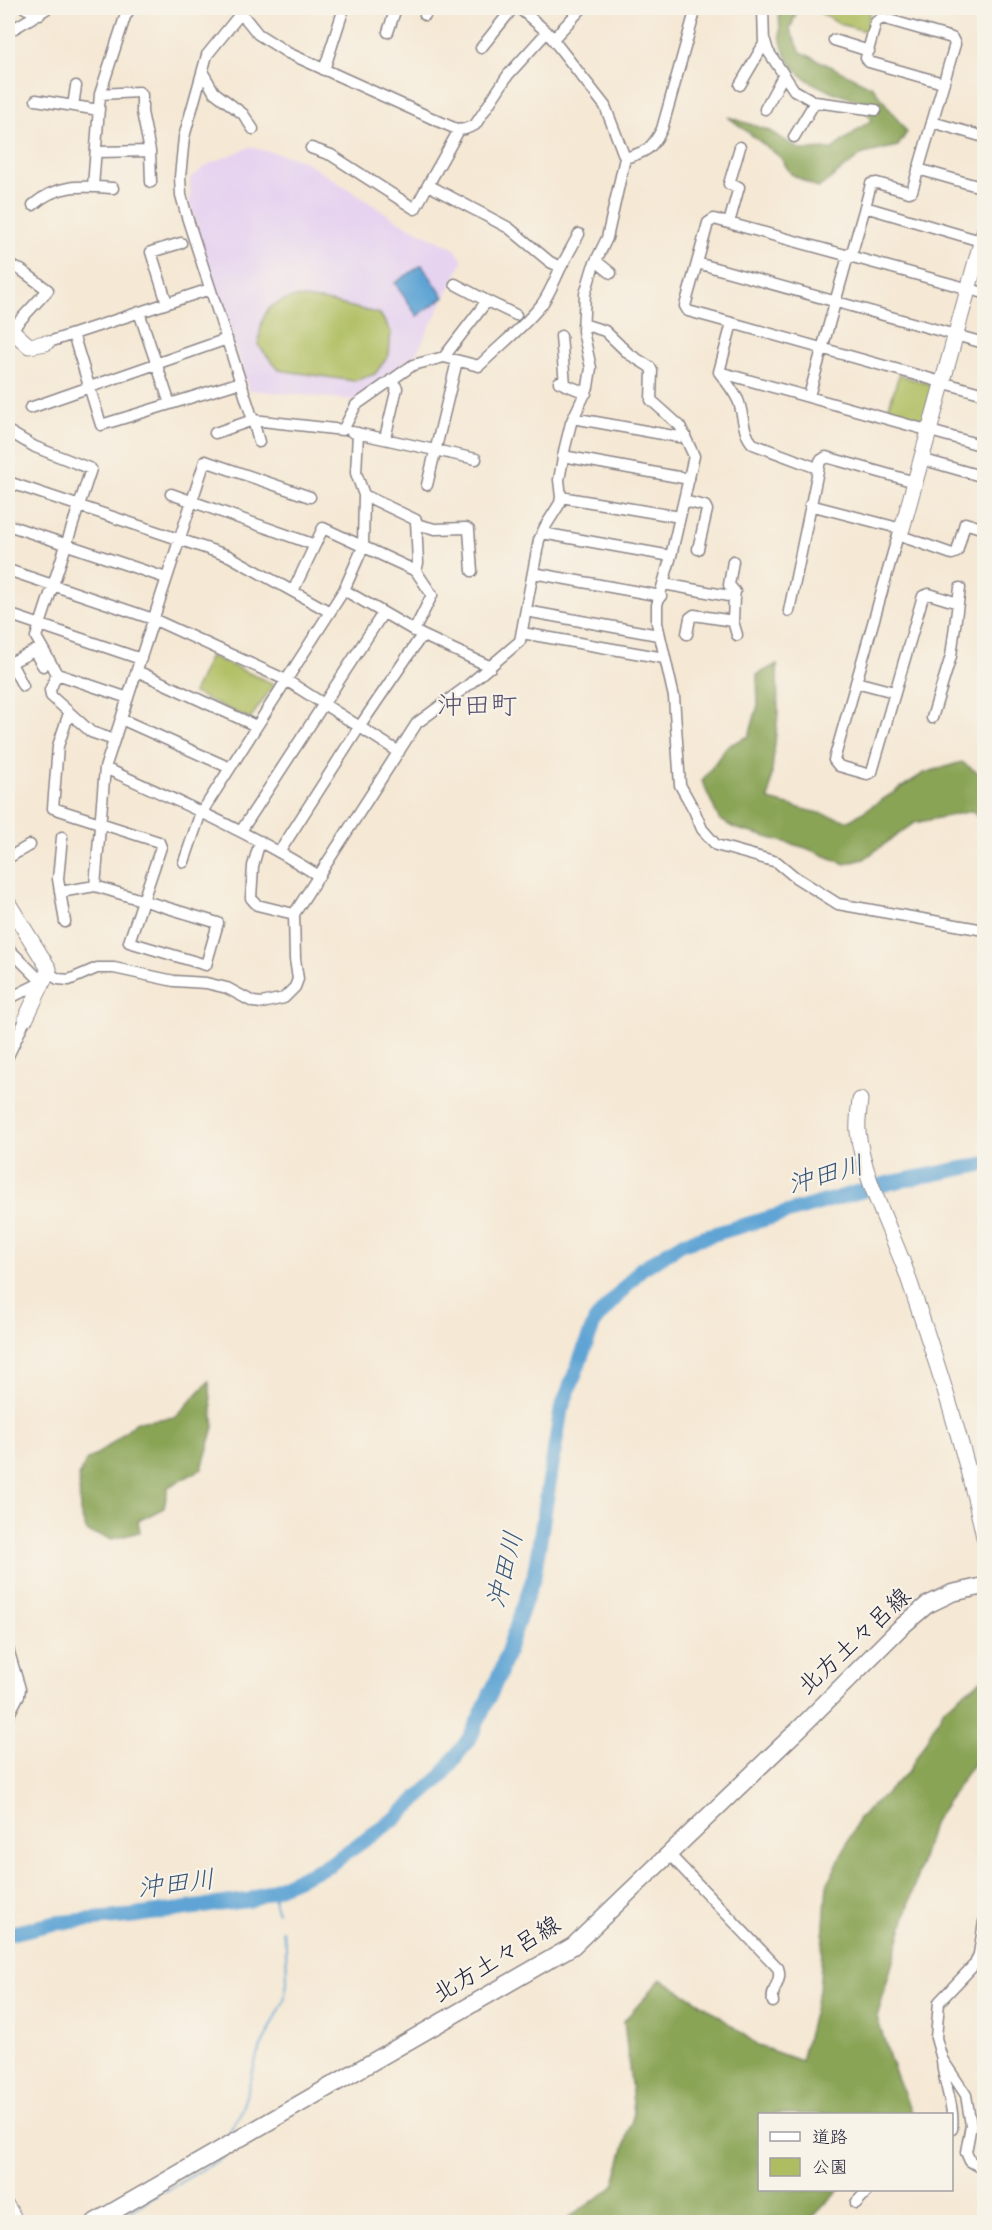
<svg xmlns="http://www.w3.org/2000/svg" width="992" height="2230" font-family="Mynerve,'Klee One',sans-serif">
  <style>
    .built { fill: #e6d3f0 }
    .green { fill: #aebd5f; stroke: #68704d; stroke-width: 1.5 }
    .forest { fill: #8aa456; stroke: #566348; stroke-width: 1.5 }
    .water { fill: #5ea4d4; stroke: #406388; stroke-width: 1.5 }
    .lines { fill: none; stroke-linecap: round; stroke-linejoin: round }
    .stream { stroke: #5ea4d4; stroke-width: 2 }
    .river { stroke: #5ea4d4; stroke-width: 15 }
    .street-casing { stroke: #8c8588; stroke-width: 13 }
    .secondary-casing { stroke: #8c8588; stroke-width: 17 }
    .primary-casing { stroke: #8c8588; stroke-width: 19 }
    .street { stroke: #fff; stroke-width: 10 }
    .secondary { stroke: #fff; stroke-width: 15 }
    .primary { stroke: #fff; stroke-width: 16 }
    .labels { text-anchor: middle; dominant-baseline: central; stroke-width: 4.5; stroke-linejoin: round; paint-order: stroke }
    .street-label { font-size: 24px; fill: #22223b; stroke: #f7f3e8 }
    .water-label { font-size: 26px; font-style: italic; fill: #3a5678; stroke: #f7f3e8 }
    .quarter-label { font-size: 27px; fill: #564e6d; stroke: #f7f3e8 }
  </style>
  <rect width="100%" height="100%" fill="#f7f3e8"/>
  <filter id="ink" filterUnits="userSpaceOnUse"><feTurbulence type="fractalNoise" baseFrequency=".0167" numOctaves="2"/><feDisplacementMap in="SourceGraphic" scale="12" xChannelSelector="R" yChannelSelector="G"/><feConvolveMatrix kernelMatrix="1 2 1 2 8 2 1 2 1" color-interpolation-filters="sRGB"/></filter>
  <filter id="wash" filterUnits="userSpaceOnUse"><feTurbulence type="fractalNoise" baseFrequency=".008" numOctaves="4" result="noise"/><feDisplacementMap in="SourceGraphic" scale="24" xChannelSelector="R" yChannelSelector="G"/><feGaussianBlur stdDeviation="1.35" result="paint"/><feColorMatrix in="noise" values="0 0 0 0 0 0 0 0 0 0 0 0 0 0 0 0 0 1.4 0 .05"/><feComposite in="paint" operator="in"/></filter>
  <g filter="url(#wash)">
    <rect width="100%" height="100%" fill="#f5e8d4"/>
    <path class="built" d="M250 147 301 159 398 221 455 249 463 261 416 354 354 400 249 390 190 205V178L209 164Z"/>
    <path class="green" d="M813 8H871L866 31 839 24Z
      M296 297 327 301 380 314 391 332 389 355 375 374 354 381 279 370 258 345C263 314 262 305 296 297Z
      M899 375 935 386 924 423 887 412Z
      M210 656 274 684 250 719 193 693Z"/>
    <path class="forest" d="M784 8H798L790 30 801 52 873 87 907 132 898 146 863 154 818 188 791 174 780 157 728 117 768 130 801 150 832 149 871 120 862 102C829 91 793 83 782 45 779 35 780 23 779 12Z
      M777 664 778 714 769 800 849 821 924 773 962 762 984 777V824L972 811 914 823 864 859 845 864 806 848 734 828 719 819 702 781 727 746 749 736 758 705 757 675Z
      M209 1381 214 1427 202 1469 168 1487 164 1508 138 1521 140 1532 112 1539 87 1532 80 1513 79 1476 86 1461 109 1446 136 1422 176 1417Z
      M984 1678V1748L932 1824 877 2017 891 2062 912 2114H760V2190H839L810 2220 811 2222H566L570 2217 613 2187 634 2113 624 2021 661 1979 707 2007 759 2046 801 2061 819 1990 827 1885 859 1818 908 1772 945 1707Z"/>
    <path class="water" d="M422 265 444 297 417 316 395 283Z"/>
    <g class="lines">
      <path class="stream" d="M272 1891 277 1912
        M225 2138 239 2117 249 2087 257 2055 284 2001 287 1983 286 1945 282 1930
        M164 2192 225 2156
        M111 2222 159 2194"/>
      <path class="river" d="M8 1934 55 1923 132 1916 250 1900 329 1865 396 1818 440 1778 471 1736 500 1673 534 1576 561 1410 595 1321 641 1269 683 1243 889 1183 984 1164"/>
    </g>
  </g>
  <g filter="url(#ink)">
    <g class="lines">
      <defs>
        <path id="street" d="M25 8 40 14
          M519 8 547 32 605 106 625 158
          M425 15 429 8
          M8 32 48 8
          M388 32 396 8
          M553 39 582 8
          M834 40 869 51
          M765 41 768 51 794 90 815 102 876 110
          M481 48 513 8
          M324 70 344 8
          M203 73 214 92 243 114 253 129
          M740 85 764 44 763 8
          M100 94 139 92 142 95V112L150 151 151 182
          M36 100 99 110
          M73 106 76 86
          M765 109 783 76
          M932 122 984 137
          M459 130 428 185 509 228 550 262 561 267C555 279 550 293 542 304 524 327 500 345 479 366L444 357 413 365 356 405 343 430 253 420 187 217 181 195 180 177 184 137 207 55 241 13 258 34 288 53 447 125 459 130 465 129 475 125 508 75 547 32
          M794 137 815 102
          M311 148 331 155 415 209 428 185
          M96 152 150 151
          M918 169 984 188
          M93 187 100 94 125 17 130 8
          M33 205C58 183 82 186 113 188
          M865 207 871 184 877 183 909 192 912 191 955 44 952 38 882 18 876 22 866 58 869 62 943 83
          M729 223 739 187 729 184 740 147
          M596 261 611 273
          M697 263 708 223 714 219 984 293
          M8 265 21 270 48 290 11 330H8
          M561 267 579 234
          M455 284 487 301
          M167 303 151 252 181 243
          M732 323 984 394
          M583 324 605 331 629 354 650 367 652 371 651 400 680 426 694 456 671 556 657 605V623L674 697 680 785 694 810 702 829 716 845 777 862 795 877 838 904 984 930
          M73 334 101 425 170 404 139 312
          M561 336 565 385
          M46 343 210 289
          M984 343 697 263 685 306 688 311 732 323 719 372 984 446
          M444 357 487 301 516 315
          M719 372C726 381 733 390 738 400 744 414 742 433 753 444L817 468
          M559 382 586 393
          M809 396 848 256 853 249 865 207 984 242
          M170 404 241 382
          M30 408 227 339
          M573 418 679 437 685 435
          M8 431 35 447 91 469 36 637 57 674 50 690 51 696 91 732 114 740
          M352 432 476 459
          M215 433 253 420 259 442
          M385 438 397 388 391 380
          M563 456 689 479
          M921 459 984 477
          M8 482 229 556 330 612
          M427 485 457 361
          M171 494 315 545
          M364 495 416 520 418 563 416 571 432 595 414 631
          M561 497 680 517
          M684 501 705 506 707 510 698 549
          M810 505 902 529 898 535 834 760 839 766 867 774 872 772 923 596 929 594 958 603 951 656 932 718
          M416 524 435 529 466 528 469 530 472 571
          M8 525 166 578
          M542 533 671 556
          M898 535 952 554 957 552 965 523 984 529
          M733 561 729 585 735 592 734 597
          M8 570 153 619 286 680 399 752
          M533 573 661 596
          M664 584 734 597 733 621 694 615 690 618 687 634
          M344 590 422 635 491 667
          M293 591 323 528 416 571
          M958 603 960 588
          M526 611 658 635
          M789 611 820 461 826 457 915 482
          M8 614 141 659
          M733 621 737 635
          M522 633 664 658
          M11 663 23 686
          M8 664 34 651 43 666
          M137 671 256 726
          M57 674 128 698
          M856 682 894 692
          M69 713 58 746 53 808 159 842 161 847 129 942 206 965 218 923 95 886 105 768 205 461 310 497
          M121 719 230 768
          M105 768C178 801 251 833 319 876
          M8 811 9 804
          M241 831 383 613
          M62 837 58 879 65 922
          M260 841 253 866 251 898 257 905 294 914
          M280 851 360 726 422 635
          M8 858 30 845
          M184 862 200 815 344 590 363 547 364 495 356 473 358 433
          M60 892 95 886
          M8 948 44 984
          M49 973 58 979 69 980 97 968H114L174 981 206 983 227 988 253 1002 262 1003 284 998 295 987 298 979 295 959 294 914 417 723 466 687 520 641 539 540 545 527 560 503 561 497 559 480 565 447 571 423 588 387 591 368 583 331 585 294 593 267 607 238 625 158C646 152 652 149 662 129L696 8
          M8 999 34 986 44 984
          M8 1056 26 1018
          M8 1649 20 1689 19 1695 8 1716
          M669 1854 778 1968C783 1982 770 1989 773 2002
          M984 1922 979 1954 975 1964 939 2002 936 2038 942 2059 966 2095 971 2125 966 2152 970 2161 984 2169
          M942 2060C943 2083 955 2106 952 2129
          M856 2203 868 2190"/>
        <path id="secondary" d="M8 327 29 346 46 343
          M902 529 984 232
          M8 903 49 969 26 1018
          M860 1100C859 1110 857 1121 858 1132 863 1178 891 1229 907 1274 936 1360 965 1447 984 1537
          M8 2208 16 2222"/>
        <path id="primary" d="M95 2222 573 1946 798 1730 900 1628 927 1605 952 1593 984 1586"/>
      </defs>
      <use href="#street" class="street-casing"/>
      <use href="#secondary" class="secondary-casing"/>
      <use href="#primary" class="primary-casing"/>
      <use href="#street" class="street"/>
      <use href="#secondary" class="secondary"/>
      <use href="#primary" class="primary"/>
    </g>
  </g>
  <g class="labels">
    <g class="street-label">
      <text transform="translate(855 1642) rotate(-43)">北方土々呂線</text>
      <text transform="translate(497 1960) rotate(-31)">北方土々呂線</text>
    </g>
    <g class="water-label">
      <text transform="translate(826 1176) rotate(-16)">沖田川</text>
      <text transform="translate(506 1570) rotate(-76)">沖田川</text>
      <text transform="translate(176 1885) rotate(-7)">沖田川</text>
    </g>
    <g class="quarter-label">
      <text x="477" y="706">沖田町</text>
    </g>
  </g>
  <rect width="992" height="2230" fill="none" stroke="#f7f3e8" stroke-width="30"/>
  <rect x="758" y="2113" width="195" height="78" fill="#f7f3e8" stroke="#a29fa3" stroke-width="1.5"/>
  <rect x="770" y="2132" width="30" height="9" fill="#ffffff" stroke="#a29fa3" stroke-width="1.5"/>
  <text x="812" y="2143" font-size="18" fill="#22223b">道路</text>
  <rect x="770" y="2158" width="30" height="18" fill="#aebd5f" stroke="#a29fa3" stroke-width="1.5"/>
  <text x="812" y="2173" font-size="18" fill="#22223b">公園</text>
</svg>
